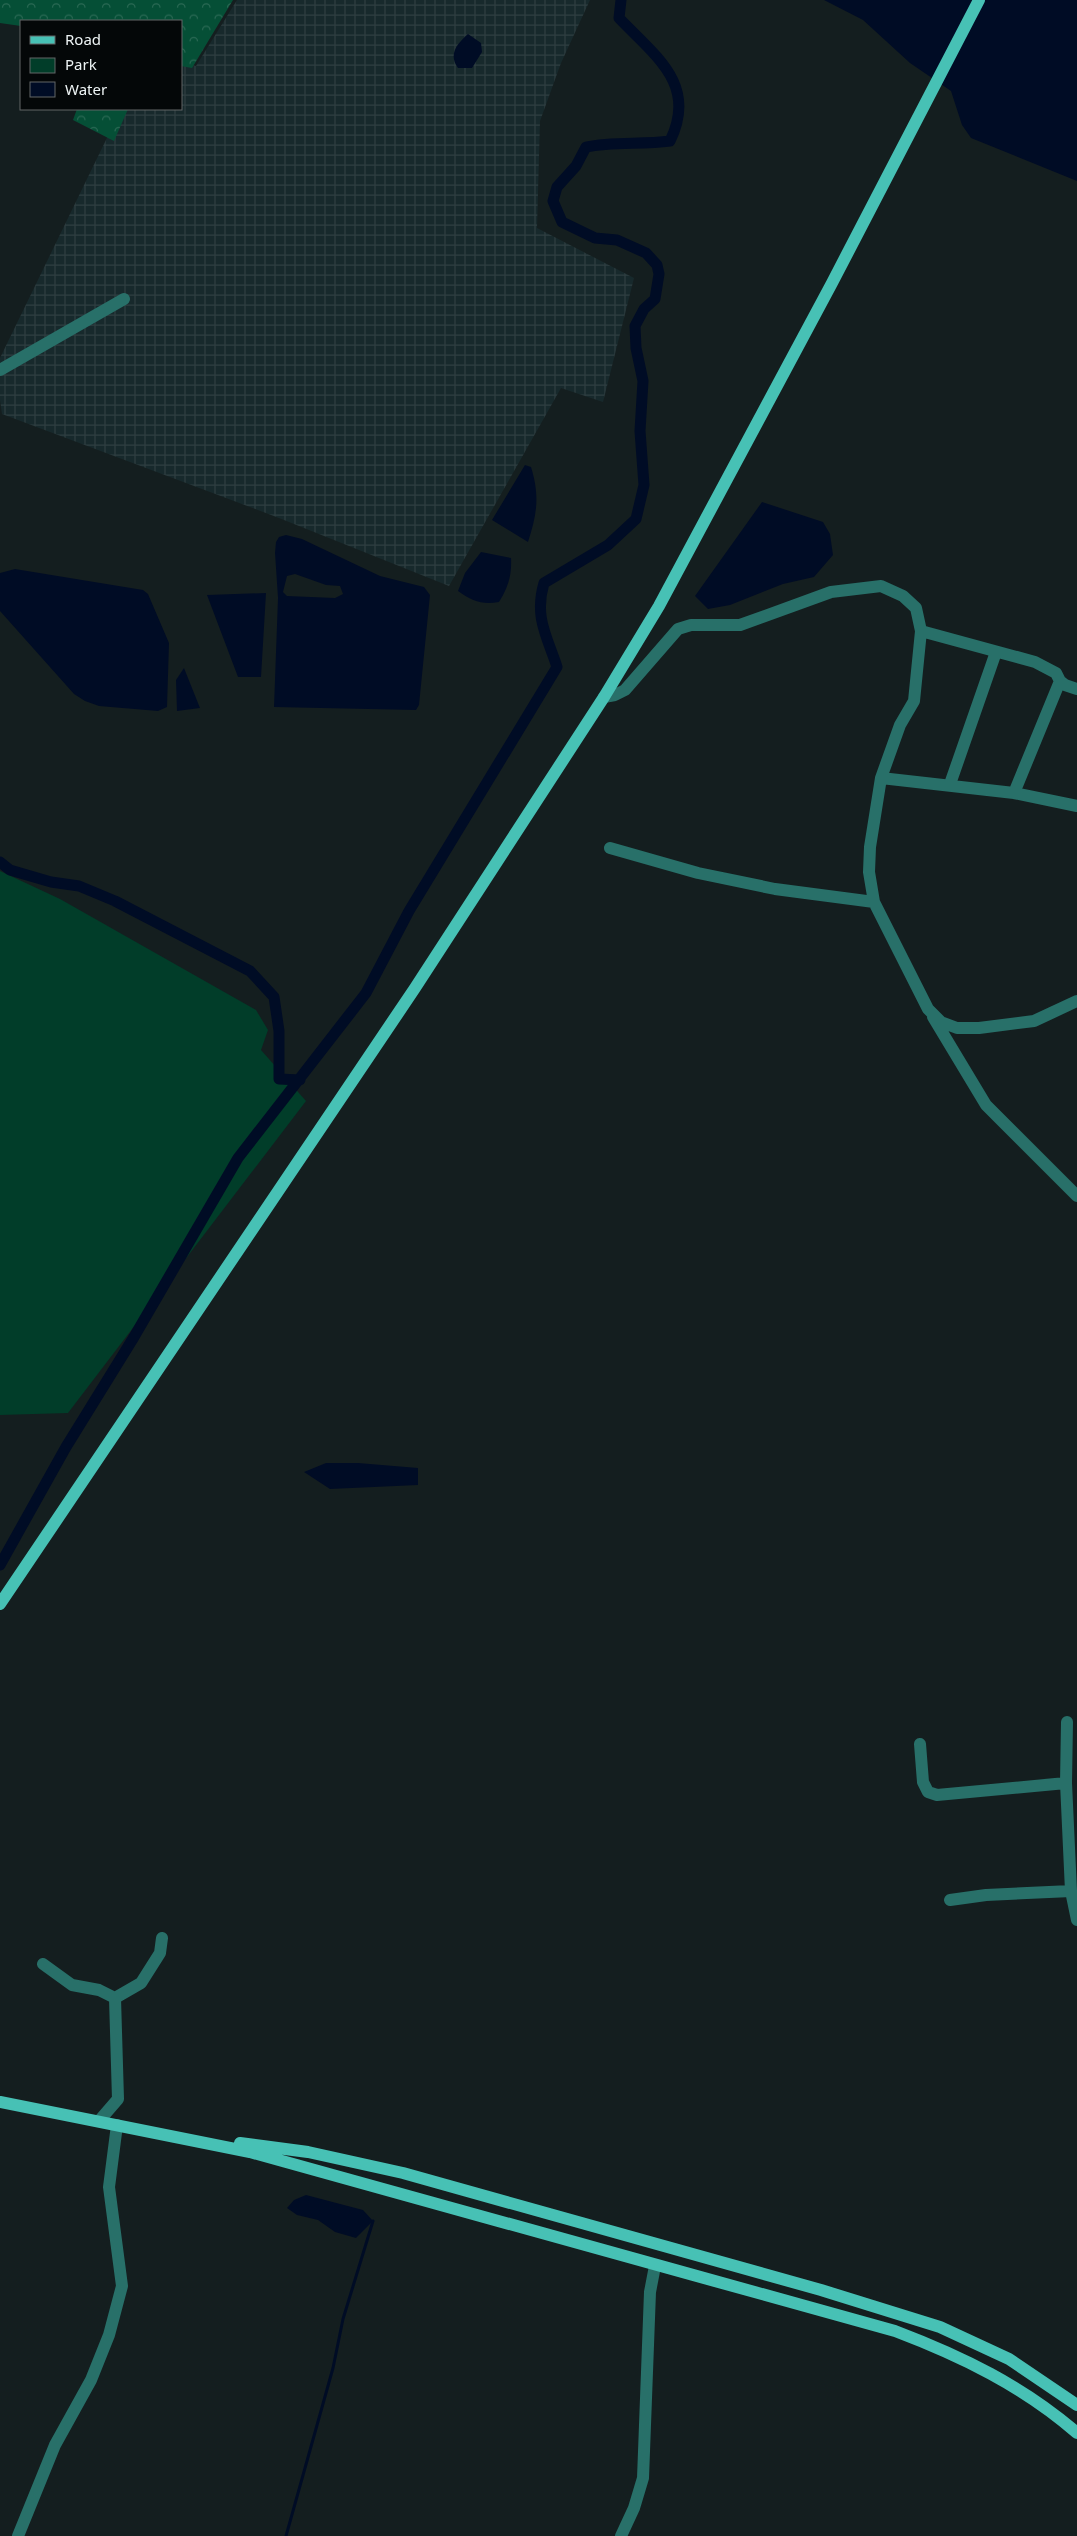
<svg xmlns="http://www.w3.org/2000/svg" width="1077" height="2536" font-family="'Noto Sans',sans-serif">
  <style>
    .industrial { fill: url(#industrial-grid) }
    .green { fill: #013d29 }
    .forest { fill: url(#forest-crowns) }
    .water { fill: #000c25; fill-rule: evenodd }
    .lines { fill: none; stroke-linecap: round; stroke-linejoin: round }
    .stream { stroke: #000c25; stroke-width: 3 }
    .canal { stroke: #000c25; stroke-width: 11 }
    .minor { stroke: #287069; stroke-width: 12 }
    .major { stroke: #47c1b5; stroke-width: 12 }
  </style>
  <defs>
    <pattern id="industrial-grid" width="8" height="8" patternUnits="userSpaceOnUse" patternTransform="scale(1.25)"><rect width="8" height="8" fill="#17292c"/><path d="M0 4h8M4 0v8" fill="none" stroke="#2e3e41"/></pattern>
    <pattern id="forest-crowns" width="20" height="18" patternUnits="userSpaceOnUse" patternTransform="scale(1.25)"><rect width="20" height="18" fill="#054f36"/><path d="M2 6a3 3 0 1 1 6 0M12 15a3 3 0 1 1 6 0" fill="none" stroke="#2a6954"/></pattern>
  </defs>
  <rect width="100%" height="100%" fill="#141e1f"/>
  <path class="industrial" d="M237 0H590L561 63 540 121 537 228 634 278 603 402 561 388 449 586 279 518 2 414 0 400V358L121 109H181V63L196 66Z"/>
  <path class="green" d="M0 871 60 899 256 1010 268 1030 261 1050 306 1101 68 1413 0 1415Z"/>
  <path class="forest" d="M0 0H233L192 68 181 66V21H21V26L0 23Z
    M77 109H128L114 141 73 120Z"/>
  <path class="water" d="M824 0H1077V181L971 138 962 125 951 91 910 63 863 20Z
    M468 34 481 43 482 52 472 68H458C448 54 457 44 468 34Z
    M525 465 531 467C540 496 537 514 528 542L492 520Z
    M762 502 823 522 830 534 833 555 814 577 783 584 730 605 708 609 695 596Z
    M286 535 302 539 380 576 424 587 430 595 419 705 416 710 274 707 278 598 275 553 276 542 279 537ZM295 574 326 585 340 586 343 594 335 598 287 596 283 592 287 576Z
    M481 552 511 558C512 575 508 588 499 602 482 605 472 601 458 591L465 573Z
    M15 569 143 590 148 594 169 643 167 707 158 711 99 706 85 701 74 694 0 611V573Z
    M266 593 261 677H238L207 595Z
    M184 668 200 708 177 711 176 680Z
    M326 1463H358L418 1468V1485L330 1489 304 1472Z
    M306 2195 363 2210 373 2221 356 2238 335 2232 318 2220 297 2215 287 2208 294 2200Z"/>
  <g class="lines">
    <path class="stream" d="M286 2536 333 2368 343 2319 373 2221"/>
    <path class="canal" d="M0 862 10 870 51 882 79 886 115 901 250 971 274 997 279 1031V1079L300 1080
      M0 1565 66 1447 134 1337 238 1158 366 993 409 911 557 667C547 636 534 617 544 583L608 545 636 519 644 485 640 431 643 381 636 348 635 326 644 309 655 299 659 274 657 265 646 253 617 240 595 238 562 222 553 201 557 187 576 166 586 147C613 141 642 145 670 141 698 84 655 56 619 18L621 0"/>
    <path class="minor" d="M0 370 124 299
      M921 631 1035 662 1056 673 1060 681 1065 685 1077 689
      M604 697 615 695 625 690 678 629 691 625H740L831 592 881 586 903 596 916 608 921 631 914 701 900 725 881 778 870 847 869 872 874 902 928 1009 941 1022 957 1028H979L1034 1021 1077 1001
      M881 778 1014 793 1077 806
      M950 784 996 652
      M1014 793 1060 681
      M610 848 698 873 775 889 874 902
      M933 1017 986 1105 1077 1196
      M1067 1722 1066 1783 1071 1891
      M920 1744 923 1782 928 1792 937 1795 1066 1783
      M950 1900 986 1895 1071 1891 1077 1920
      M43 1964 72 1985 99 1990 115 1998 118 2099 99 2121
      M115 1998 141 1983 160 1953 162 1938
      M18 2536 55 2445 91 2380 109 2335 122 2286 109 2187 117 2125
      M621 2536 634 2508 643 2478 650 2292 655 2266"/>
    <path class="major" d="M0 1604 415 988 604 697 659 606 832 283 979 0
      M0 2102 250 2152 895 2331C961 2356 1023 2386 1077 2433
      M240 2143 308 2152 403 2173 821 2290 940 2327 1009 2359 1077 2405"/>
  </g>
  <rect x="20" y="20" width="162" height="90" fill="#040708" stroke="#626667"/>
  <rect x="30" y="36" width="25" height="8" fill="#47c1b5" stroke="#626667"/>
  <text x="65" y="45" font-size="15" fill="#eef4f5">Road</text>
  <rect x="30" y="58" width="25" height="15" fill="#013d29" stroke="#626667"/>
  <text x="65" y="70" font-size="15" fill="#eef4f5">Park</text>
  <rect x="30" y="82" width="25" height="15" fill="#000c25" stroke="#626667"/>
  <text x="65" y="95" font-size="15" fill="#eef4f5">Water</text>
</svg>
